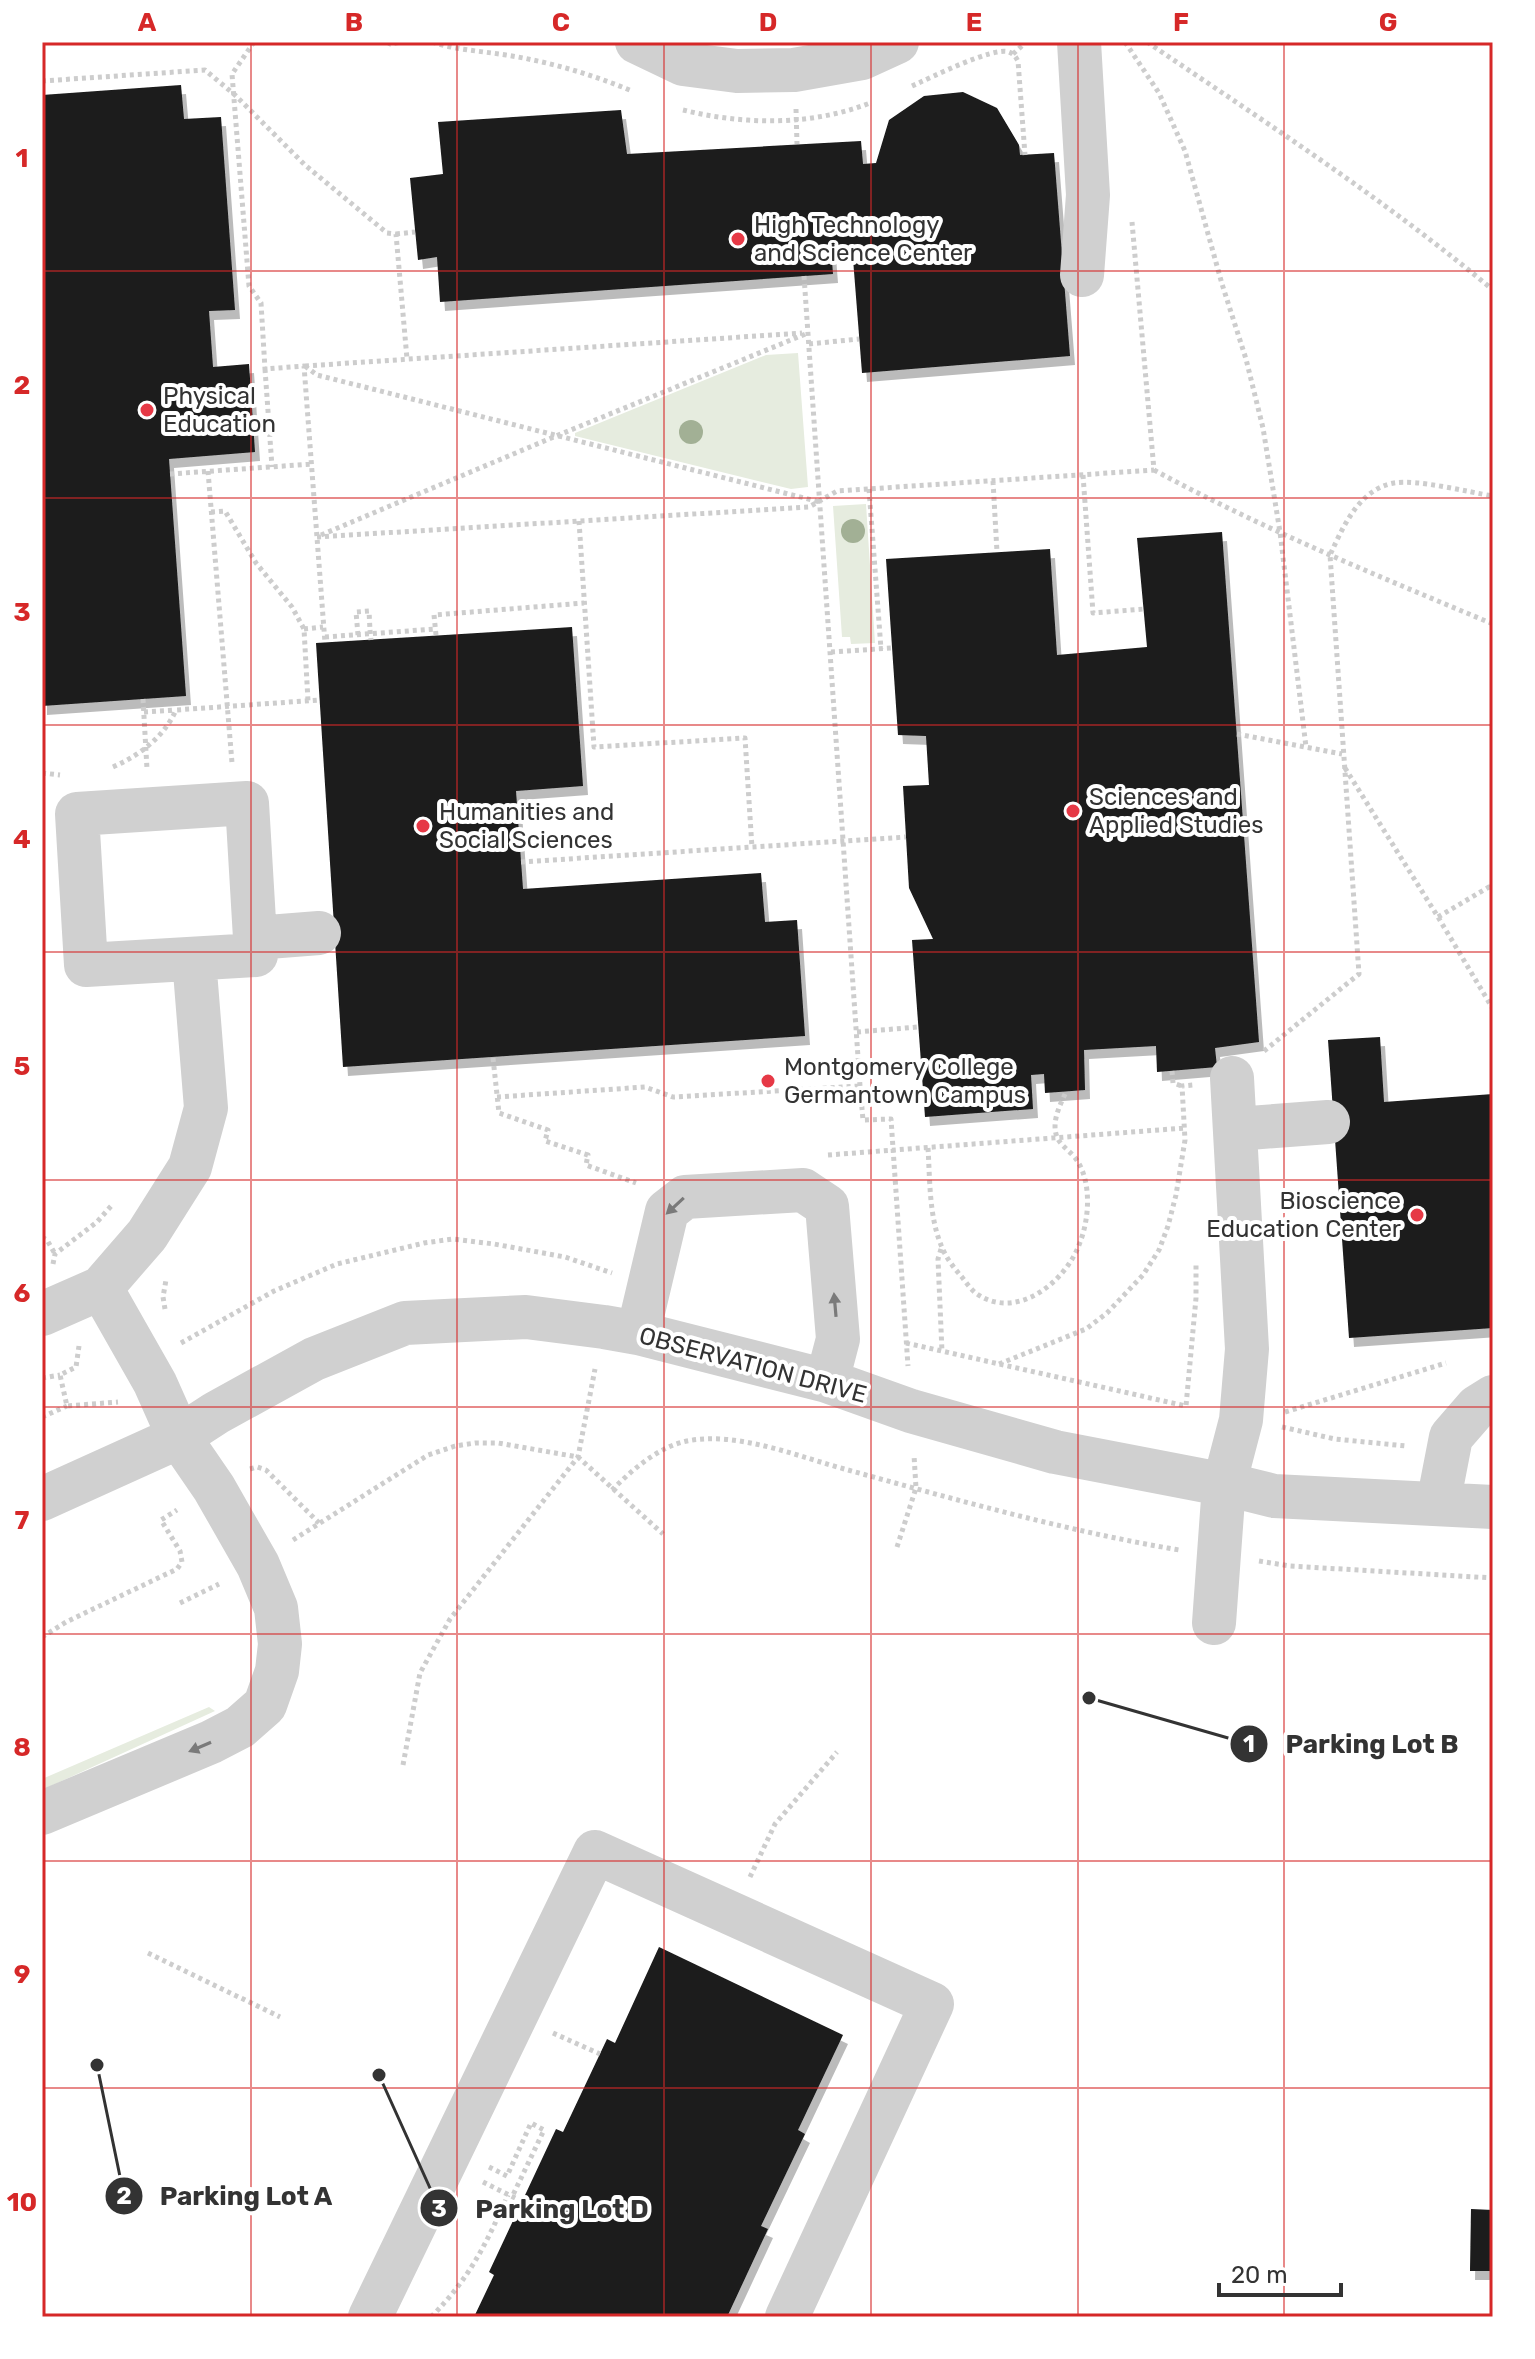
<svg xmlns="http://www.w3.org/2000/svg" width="1535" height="2359" font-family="Rubik,sans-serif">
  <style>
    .green { fill: #e6ecdf }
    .building { fill: #1a1a1a; filter: url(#shadow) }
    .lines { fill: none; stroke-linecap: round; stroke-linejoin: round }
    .path { stroke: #cdcdcd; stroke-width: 5; stroke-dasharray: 4 4; stroke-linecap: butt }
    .minor { stroke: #d0d0d0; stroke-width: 44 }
    .path-bridge { stroke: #cdcdcd; stroke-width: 5; stroke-dasharray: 4 4; stroke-linecap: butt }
    .tree { fill: #a2b095 }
    .oneway { fill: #7a7a7a }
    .grid { fill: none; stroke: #d62828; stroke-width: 2; stroke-opacity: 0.55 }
    .poi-dot { fill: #e63946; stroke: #fff; stroke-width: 3 }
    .labels { text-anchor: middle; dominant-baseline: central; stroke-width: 8; stroke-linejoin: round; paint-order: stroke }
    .poi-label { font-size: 24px; fill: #333; stroke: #fff; text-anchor: start }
    .street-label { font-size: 24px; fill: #333; stroke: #fff }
    .leader { fill: none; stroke: #333; stroke-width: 3 }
    .callout-dot { fill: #333; stroke: #fff; stroke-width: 3 }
    .mark-label { font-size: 24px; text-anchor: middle; font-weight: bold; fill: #fff }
    .callout-label { font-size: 26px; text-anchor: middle; font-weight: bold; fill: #333; stroke: #fff; stroke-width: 8; stroke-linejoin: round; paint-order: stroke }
    .neatline { fill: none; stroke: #d62828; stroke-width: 3 }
    .grid-label { font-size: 26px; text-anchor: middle; font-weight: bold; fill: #d62828 }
  </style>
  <defs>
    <filter id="shadow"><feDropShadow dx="5" dy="9" stdDeviation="0" flood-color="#0004"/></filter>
  </defs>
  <rect width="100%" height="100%" fill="#fff"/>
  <path class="green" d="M798 353 808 487 791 489 575 436V433L766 355Z
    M866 504 875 643 851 644 850 637H842L833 506Z
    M209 1707 215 1711 42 1790V1779Z"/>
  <path class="building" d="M181 85 184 119 221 117 235 310 209 311 213 367 249 364 255 452 169 459 186 696 42 706V95Z
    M963 92 997 108 1019 145 1020 155 1054 153 1070 356 862 373 852 246 831 248 833 274 440 302 437 257 418 260 410 178 443 174 438 122 621 110 627 154 861 141 863 164 876 163 889 120 924 96Z
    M1222 532 1259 1042 1215 1048 1217 1067 1157 1072 1156 1046 1084 1050 1085 1090 1045 1093 1044 1074 1031 1075 1033 1109 925 1117 912 940 933 939 909 888 903 786 929 785 926 736 898 735 886 559 1050 549 1057 655 1147 647 1137 538Z
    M572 627 583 786 516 791 523 889 761 873 765 922 797 920 805 1036 343 1067 316 643Z
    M1380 1037 1384 1102 1493 1094V1328L1349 1338 1328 1040Z
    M659 1947 843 2035 798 2130 805 2134 761 2226 768 2229 727 2317H474L494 2275 489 2272 556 2129 563 2132 607 2039 615 2043Z
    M1471 2209 1493 2210V2271H1470Z"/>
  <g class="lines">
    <path class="path" d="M254 42 232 74 249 286 261 303 265 369 304 366 325 643
      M387 42 390 44 402 42
      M432 42C456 50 481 51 506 55 550 62 591 74 632 91
      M1125 42 1159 93 1185 151 1222 284 1246 359 1263 428 1280 532 1306 747
      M1147 42C1265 122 1384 199 1493 290
      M1013 54 1026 42
      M42 81 205 70 235 95 305 165 387 233 396 234 407 359
      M912 86C930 78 994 46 1009 52 1014 54 1015 56 1018 61L1025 155
      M796 109 797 144
      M683 110C744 125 811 126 870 103
      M396 234 415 232
      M804 276 860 1086 863 1120 891 1119 908 1366
      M809 344 859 339
      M305 366 317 375 820 502
      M305 366 802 333
      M265 369 272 467
      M1154 470C1263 529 1378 576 1493 624
      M208 471 232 763
      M170 474 312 464
      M1083 475 1093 613 1144 609
      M993 481 997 552
      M869 489 881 649
      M211 512 225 511 256 563 292 607 304 629 308 701
      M579 521 594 747 745 738 752 848
      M321 535 556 436 808 333
      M317 537 809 507 837 491 1154 470 1132 222
      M304 629 323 627
      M358 635 356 612 369 611 370 630
      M436 635 434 615 584 603
      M325 637 435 629
      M831 652 892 648
      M143 699 147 769
      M144 712 175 710
      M1237 734 1342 754
      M113 767C140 755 164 737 176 710L319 700
      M1345 768 1438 917 1493 1009
      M42 773 60 775
      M521 862 906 837
      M1438 917 1489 887 1493 888
      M857 1032 918 1027
      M1264 1051 1359 974 1330 555C1343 527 1359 489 1394 483 1417 479 1468 492 1493 496
      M493 1058 499 1113 548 1130 545 1141 588 1155 586 1165 636 1183
      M1172 1071 1173 1083 1182 1086
      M497 1097 645 1087 673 1097 860 1086
      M928 1148C930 1181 929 1215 941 1245 945 1256 953 1267 961 1276 966 1282 971 1290 977 1294 1017 1321 1065 1282 1079 1245 1089 1221 1092 1185 1078 1162 1073 1153 1062 1147 1058 1139 1050 1124 1060 1105 1066 1092
      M828 1155 1185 1128
      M42 1237 47 1240 55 1254
      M941 1249 938 1259 942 1352
      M53 1264 55 1254 97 1222 112 1205
      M165 1309 163 1297 166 1280
      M181 1343 274 1291 337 1264 424 1243 453 1239 494 1244 565 1257 612 1273
      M906 1343 1186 1406 1196 1298V1263
      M79 1346 76 1367 60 1375 67 1406 118 1402
      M999 1364 1086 1329 1107 1313 1143 1275 1159 1250 1168 1226 1176 1195 1185 1140 1182 1086 1193 1085
      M42 1378 60 1375
      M1285 1412 1446 1363
      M42 1417 67 1406
      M1282 1427 1335 1439 1406 1446
      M250 1469 257 1467 266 1470 319 1523
      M612 1490C632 1470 658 1447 687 1441 738 1431 799 1457 848 1470 957 1500 1067 1531 1179 1550
      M293 1540 428 1455 455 1446 475 1443H498L578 1457 663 1534
      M897 1547 916 1488 914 1455
      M1259 1561 1290 1566 1493 1578
      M180 1603 219 1584
      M42 1637 66 1622 177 1569 182 1562 180 1551 161 1520 177 1510
      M403 1765 420 1673 450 1619 578 1457 595 1369
      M750 1877 775 1824 837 1752
      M148 1953 280 2017
      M553 2033 600 2054
      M489 2167 507 2176 531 2123 544 2130 512 2197
      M483 2182 521 2201
      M431 2317C470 2278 486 2244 508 2195"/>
    <path class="minor" d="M637 42 683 64 737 71 794 70 862 58 897 42
      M1079 42 1088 195 1082 275
      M247 803 256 955 86 965 77 814Z
      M255 938 319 933
      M1236 1129 1328 1122
      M42 1314 101 1288 147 1235 190 1167 206 1108 194 959
      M638 1333 667 1211 685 1197 803 1190 827 1206 838 1339 827 1381
      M42 1499 179 1437 216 1413 314 1359 405 1323 526 1317 604 1327 638 1333 827 1381 911 1411 1055 1452 1242 1488 1274 1496 1493 1507
      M1438 1504 1451 1437 1477 1407 1493 1397
      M1214 1623 1224 1485 1241 1420 1247 1349 1232 1078
      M42 1813 211 1742 240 1727 265 1705 277 1671 280 1644 276 1608 258 1565 214 1488 179 1437 155 1383 101 1288
      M370 2317 595 1852 932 2004 787 2317"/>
    <path class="path-bridge" d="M370 630 371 640"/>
  </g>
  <g class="tree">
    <circle cx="691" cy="432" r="12"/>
    <circle cx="853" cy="531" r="12"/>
  </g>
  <defs><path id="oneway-solid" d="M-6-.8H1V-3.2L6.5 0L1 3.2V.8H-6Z" transform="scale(2)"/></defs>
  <g class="oneway">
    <use href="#oneway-solid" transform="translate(675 1206) rotate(137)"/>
    <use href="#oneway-solid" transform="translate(835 1305) rotate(-95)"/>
    <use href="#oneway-solid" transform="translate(200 1747) rotate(157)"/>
  </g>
  <path class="grid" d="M251 42V2317M457 42V2317M664 42V2317M871 42V2317M1078 42V2317M1284 42V2317M42 271H1493M42 498H1493M42 725H1493M42 952H1493M42 1180H1493M42 1407H1493M42 1634H1493M42 1861H1493M42 2088H1493"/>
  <g class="poi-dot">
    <circle cx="738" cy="239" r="8"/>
    <circle cx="147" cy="410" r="8"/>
    <circle cx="1073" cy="811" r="8"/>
    <circle cx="423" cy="826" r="8"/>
    <circle cx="768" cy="1081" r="8"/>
    <circle cx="1417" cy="1215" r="8"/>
  </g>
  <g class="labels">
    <g class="poi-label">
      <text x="754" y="225">High Technology<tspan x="754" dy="28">and Science Center</tspan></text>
      <text x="163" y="396">Physical<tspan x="163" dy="28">Education</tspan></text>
      <text x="1089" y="797">Sciences and<tspan x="1089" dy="28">Applied Studies</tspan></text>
      <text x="439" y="812">Humanities and<tspan x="439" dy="28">Social Sciences</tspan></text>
      <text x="784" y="1067">Montgomery College<tspan x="784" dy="28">Germantown Campus</tspan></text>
      <text x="1401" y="1201" text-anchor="end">Bioscience<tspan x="1401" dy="28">Education Center</tspan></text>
    </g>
    <g class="street-label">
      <text transform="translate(753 1365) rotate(15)">OBSERVATION DRIVE</text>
    </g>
  </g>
  <path class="leader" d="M1089 1698L1249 1744M97 2065L124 2196M379 2075L439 2208"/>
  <g class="callout-dot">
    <circle cx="1089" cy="1698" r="8"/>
    <circle cx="97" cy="2065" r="8"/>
    <circle cx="379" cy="2075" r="8"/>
    <circle cx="1249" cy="1744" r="20"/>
    <circle cx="124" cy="2196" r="20"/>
    <circle cx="439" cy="2208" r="20"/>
  </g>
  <g class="mark-label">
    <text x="1249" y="1752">1</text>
    <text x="124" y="2204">2</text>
    <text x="439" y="2217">3</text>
  </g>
  <g class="callout-label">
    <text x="1372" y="1753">Parking Lot B</text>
    <text x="246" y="2205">Parking Lot A</text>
    <text x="562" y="2218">Parking Lot D</text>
  </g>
  <rect width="1535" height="2359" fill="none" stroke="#ffffff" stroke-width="88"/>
  <path d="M1219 2283v12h122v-12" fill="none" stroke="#333333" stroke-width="4"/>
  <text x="1231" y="2283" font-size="24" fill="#333333" stroke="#ffffff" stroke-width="6" paint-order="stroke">20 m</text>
  <rect x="44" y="44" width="1447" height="2271" class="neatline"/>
  <g class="grid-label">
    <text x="147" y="31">A</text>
    <text x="354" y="31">B</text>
    <text x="561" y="31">C</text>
    <text x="768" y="31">D</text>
    <text x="974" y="31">E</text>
    <text x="1181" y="31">F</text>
    <text x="1388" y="31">G</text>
    <text x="22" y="167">1</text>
    <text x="22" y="394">2</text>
    <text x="22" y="621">3</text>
    <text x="22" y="848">4</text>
    <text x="22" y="1075">5</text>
    <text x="22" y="1302">6</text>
    <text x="22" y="1529">7</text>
    <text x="22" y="1756">8</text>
    <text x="22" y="1983">9</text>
    <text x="22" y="2211">10</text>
  </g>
</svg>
